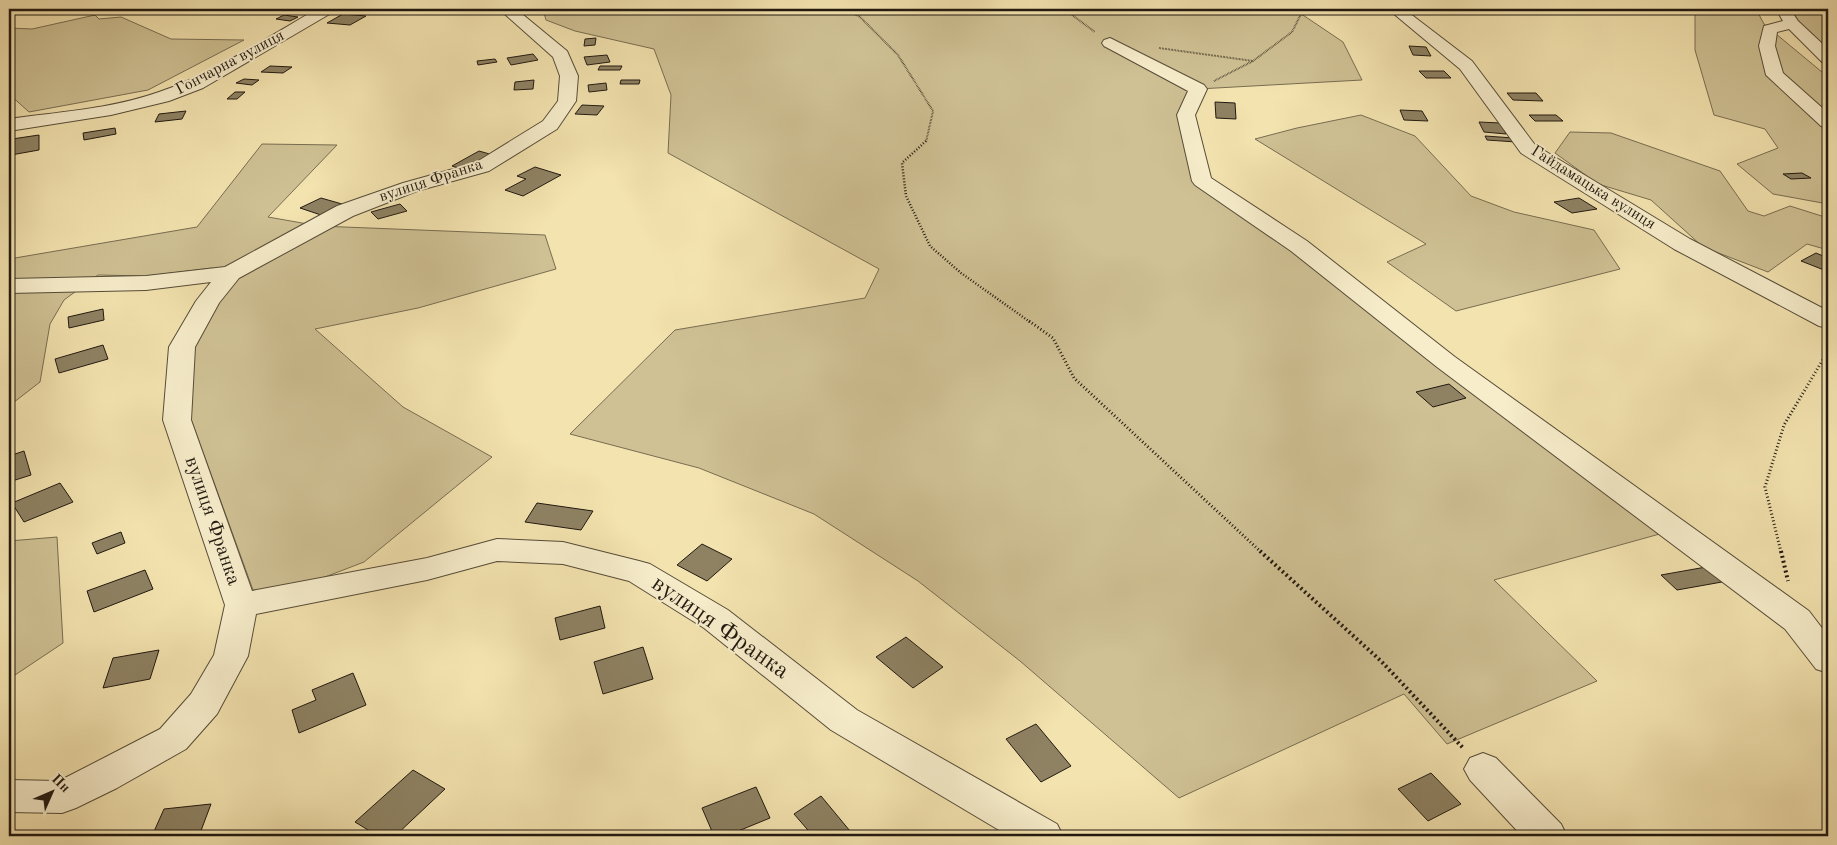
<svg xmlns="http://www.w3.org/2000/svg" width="1837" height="845" font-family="'Old Standard TT',serif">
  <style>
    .green { fill: #cfc194; stroke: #786d52 }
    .building { fill: #8e8263; stroke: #211910 }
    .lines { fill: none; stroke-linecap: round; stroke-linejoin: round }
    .minor-casing { stroke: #564c38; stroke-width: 2 }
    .path-far3 { stroke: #211910; stroke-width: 2; stroke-dasharray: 0.5 1; stroke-linecap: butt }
    .path-far2 { stroke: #211910; stroke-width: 2.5; stroke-dasharray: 1 2; stroke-linecap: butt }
    .path-far1 { stroke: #211910; stroke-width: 3; stroke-dasharray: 1 2.5; stroke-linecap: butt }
    .path { stroke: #211910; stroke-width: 4; stroke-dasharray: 2 3; stroke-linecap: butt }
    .minor { fill: #f7edcb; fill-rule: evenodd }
    .labels { text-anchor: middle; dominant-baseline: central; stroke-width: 4; stroke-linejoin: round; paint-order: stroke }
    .far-street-label { font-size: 16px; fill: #211910; stroke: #f7edcb }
    .street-label { font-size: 20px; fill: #211910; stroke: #f7edcb }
    .near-street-label { font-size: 24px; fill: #211910; stroke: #f7edcb }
  </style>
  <rect width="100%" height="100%" fill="#f3e3af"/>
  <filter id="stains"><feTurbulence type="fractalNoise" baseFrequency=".004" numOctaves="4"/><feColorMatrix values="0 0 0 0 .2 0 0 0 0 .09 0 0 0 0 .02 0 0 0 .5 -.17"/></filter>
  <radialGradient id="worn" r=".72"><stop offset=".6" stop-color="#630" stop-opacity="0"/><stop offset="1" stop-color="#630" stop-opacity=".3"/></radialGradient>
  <path class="green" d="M543 9H1294L1343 42 1362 80 1198 89 1186 115 1202 181 1674 530 1494 580 1597 681 1447 744 1404 694 1179 798 1020 661 918 581 814 514 699 468 570 434 675 330 865 298 879 269 668 153 671 95 654 49 575 31 546 20Z
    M1695 9H1756L1764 24 1828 77V204L1773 194 1737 164 1778 148 1765 129 1714 115 1695 50Z
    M1791 9H1828V52L1803 28Z
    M95 15 99 19 121 17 171 39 244 40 148 90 29 112 9 94V28L32 29Z
    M1361 115 1415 136 1471 196 1514 212 1594 230 1620 269 1456 311 1387 262 1426 244 1255 139 1297 128Z
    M1570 132 1611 133 1720 171 1748 211 1764 216 1790 206 1828 218V250L1807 244 1768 272 1703 247 1651 200 1598 184 1555 153Z
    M262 144 337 145 268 217 319 226 545 235 556 269 418 308 315 329 403 407 492 457 364 562 299 587 253 590 191 419 195 326 231 273 212 268 147 276 98 275 64 300 50 324 40 382 9 406V259L197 227Z
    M57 537 63 643 9 679V541Z"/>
  <path class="building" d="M343 14 366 16 350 25 327 23Z
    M284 15 298 17 290 21 276 19Z
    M596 38 595 45 584 46 585 39Z
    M1409 46 1426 47 1431 56 1413 55Z
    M533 54 538 60 511 65 507 58Z
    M607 55 610 62 587 65 584 57Z
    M495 59 497 62 478 65 477 61Z
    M270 66 292 67 283 73 261 72Z
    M600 66H622L620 70H598Z
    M1419 71H1444L1451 78H1426Z
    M244 79 259 80 252 85 236 83Z
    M534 80 533 89 514 90 515 82Z
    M621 80H640L639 84H620Z
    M606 83 607 90 589 92 588 85Z
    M235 92H245L237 99H227Z
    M1507 93H1536L1543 101 1513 100Z
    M1215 102 1235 103 1236 119 1216 118Z
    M582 105 604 106 597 115 575 114Z
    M1400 110 1422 111 1428 121 1404 120Z
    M186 111 182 119 155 122 159 114Z
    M1529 115H1556L1563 121H1535Z
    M1479 122 1501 123 1506 134 1484 132Z
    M115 128 116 134 84 140 83 133Z
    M39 135V150L11 155 12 139Z
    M1485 136 1514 138 1516 142 1487 140Z
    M479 151 493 155 466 170 452 166Z
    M535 167 561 175 523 196 505 190 526 179 517 176Z
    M1802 173 1811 178 1791 179 1783 174Z
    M321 198 342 204 321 215 300 208Z
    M1579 198 1597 209 1572 213 1554 202Z
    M400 204 407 211 378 219 371 212Z
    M1816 253 1828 258V267L1824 270 1801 261Z
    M103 309 104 320 69 328 68 317Z
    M103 345 108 359 59 373 55 359Z
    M1449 384 1466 398 1433 407 1416 392Z
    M24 451 31 475 9 482V456Z
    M60 483 73 502 24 522 12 503Z
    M537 503 593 511 581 530 525 522Z
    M121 532 125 543 97 554 92 543Z
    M702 544 732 559 707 581 677 565Z
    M1706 567 1722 582 1677 590 1661 575Z
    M145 570 153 589 94 612 87 591Z
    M600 606 605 628 560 640 555 618Z
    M906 637 943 667 913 688 876 657Z
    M643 647 653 679 603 694 594 662Z
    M159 650 150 679 103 688 113 658Z
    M353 673 366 705 299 733 292 710 316 700 312 690Z
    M1036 724 1071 766 1041 782 1006 739Z
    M413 770 445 789 395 836H378L355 822Z
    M1431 773 1461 804 1428 821 1398 789Z
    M756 787 770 818 726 836H714L702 808Z
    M821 796 850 831 843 836H813L794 814Z
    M211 804 199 836H152L164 809Z"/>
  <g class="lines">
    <defs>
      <path id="minor" d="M317 9H336L333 12 203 88 169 101 111 115 9 131V119C58 112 111 109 159 92 215 73 266 38 317 9Z
        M499 9H516L567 51 578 76 576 101 557 129 489 171 417 191 353 216 239 278 219 303 195 347 191 420 252 591 427 558 497 539 563 542 639 561 650 564 728 610 857 710 1057 824 1063 836H1009L831 730 704 628 629 581 563 564 497 561 427 580 256 614 248 656 217 714 186 749 117 788 76 808 62 813 9 812V780L59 781 160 729 191 694 214 655 225 605 163 420 169 347 196 301 211 282 146 290 9 293V279L146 276 225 267 337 206 403 183 475 163 543 121 558 101 560 76 553 57Z
        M1388 9H1404L1472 61 1535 145 1690 239 1828 311V328L1819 326 1674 249 1521 153 1460 69Z
        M1776 9H1790L1798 21 1828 49V63L1822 62 1789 29 1777 32 1775 46 1783 73 1828 113V128L1821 126 1766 75 1759 46 1764 26 1783 21Z
        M1110 38 1204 85 1207 89 1195 115 1211 178 1307 241 1455 357 1809 611 1828 636V673L1816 669 1785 629 1437 367 1291 251 1195 185 1192 181 1177 115 1188 91 1104 46 1102 43 1104 40Z
        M1483 753 1496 758 1561 824 1567 836H1522L1470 780 1464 769 1470 758Z"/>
    </defs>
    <use href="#minor" class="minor-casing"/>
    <path class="path-far3" d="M835 9 851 13 862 9
      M1064 9 1095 32
      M1214 9 1302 11
      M851 13 859 16 898 55 933 111 926 142
      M1159 48 1253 61
      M1214 81 1253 61 1292 32 1302 12 1310 9"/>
    <path class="path-far2" d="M926 141 902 163 906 196 930 246 961 273 1030 322"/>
    <path class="path-far1" d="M1029 321 1053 338 1074 378 1261 552
      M1781 552 1765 487 1784 425 1828 351"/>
    <path class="path" d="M1260 551 1381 661 1464 749
      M1781 551 1788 581"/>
    <use href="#minor" class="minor"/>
  </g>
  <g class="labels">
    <g class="far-street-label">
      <text transform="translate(230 63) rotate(-28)">Гончарна вулиця</text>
      <text transform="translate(431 181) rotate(-18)">вулиця Франка</text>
      <text transform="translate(1593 188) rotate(32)">Гайдамацька вулиця</text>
    </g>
    <g class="street-label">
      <text transform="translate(212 521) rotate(71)">вулиця Франка</text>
    </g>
    <g class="near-street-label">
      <text transform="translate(720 628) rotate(35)">вулиця Франка</text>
    </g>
  </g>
  <rect width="1837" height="845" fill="none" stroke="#f3e3af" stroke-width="30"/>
  <rect x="10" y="10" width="1817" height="825" fill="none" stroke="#211910" stroke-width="2.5"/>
  <rect x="15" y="15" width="1807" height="815" fill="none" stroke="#211910"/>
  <g transform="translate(52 792) rotate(45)" stroke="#f7edcb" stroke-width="4" paint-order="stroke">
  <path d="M0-4L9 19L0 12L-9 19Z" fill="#211910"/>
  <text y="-8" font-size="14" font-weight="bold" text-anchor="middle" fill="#211910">Пн</text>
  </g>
  <rect width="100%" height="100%" filter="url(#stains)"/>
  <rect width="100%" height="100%" fill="url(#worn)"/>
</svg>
